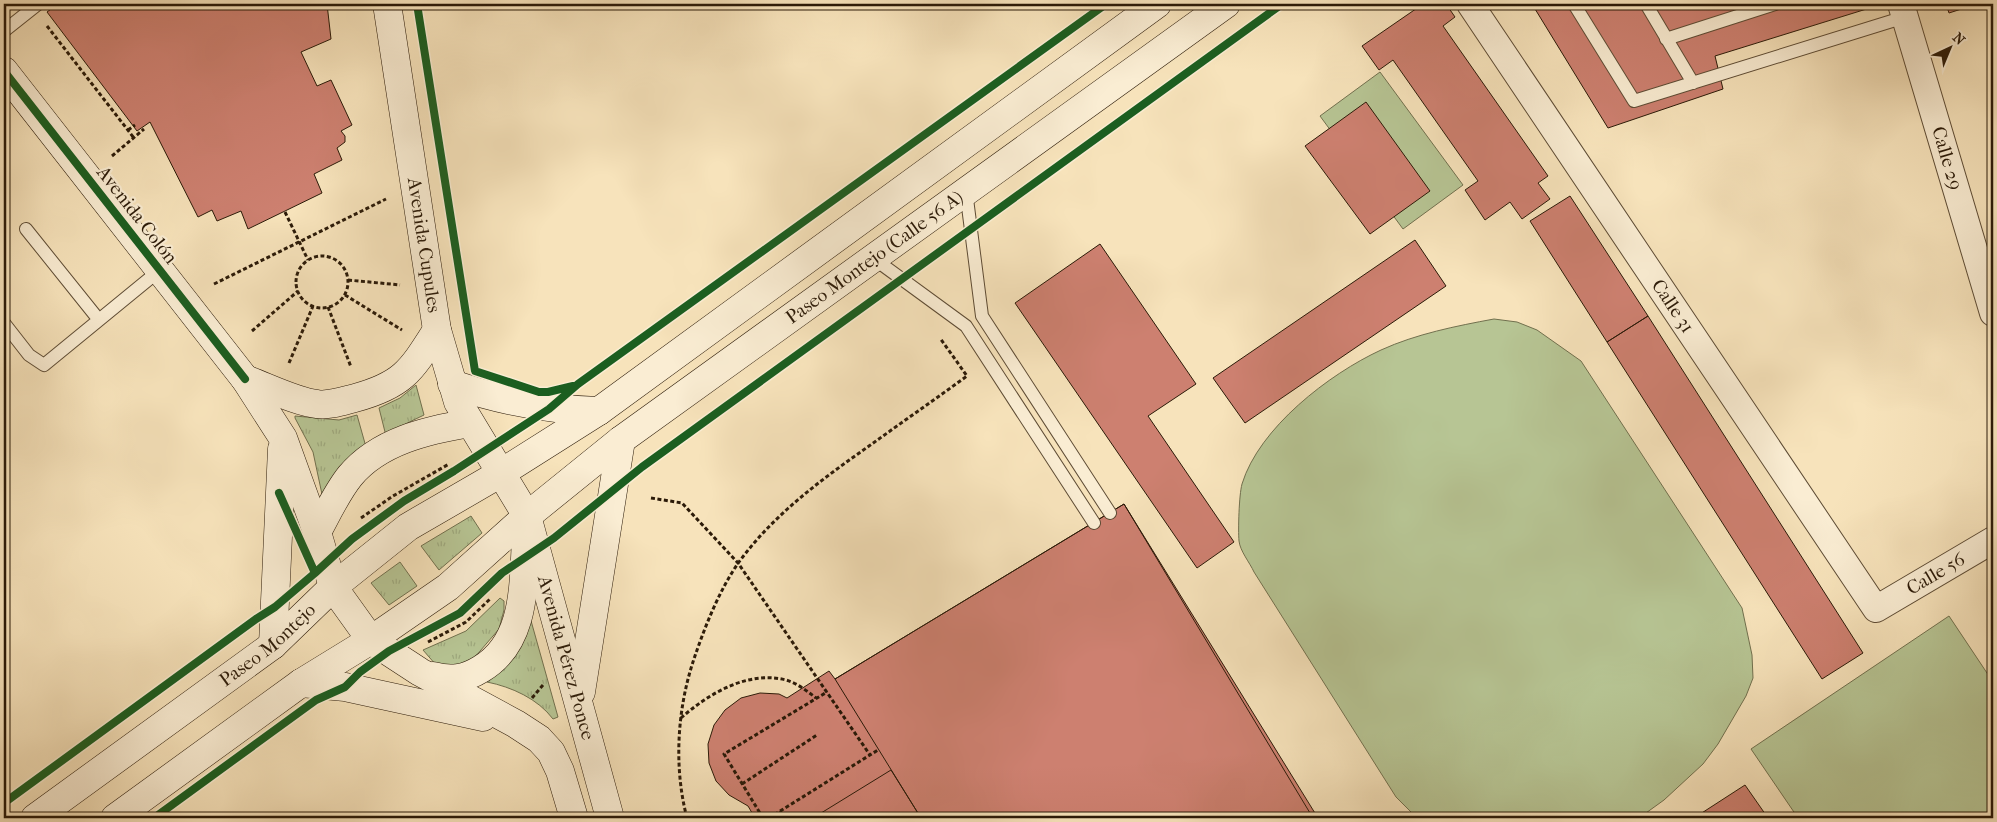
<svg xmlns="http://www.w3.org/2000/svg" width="1997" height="822" font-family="'IM FELL French Canon',serif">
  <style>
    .grass { fill: url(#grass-tufts); stroke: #71704e }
    .pitch { fill: #b7c594; stroke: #71704e }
    .building { fill: #cd8070; stroke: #2b1a08 }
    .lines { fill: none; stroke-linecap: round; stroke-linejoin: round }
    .lane-casing { stroke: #5e4c35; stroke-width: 14 }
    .street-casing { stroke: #5e4c35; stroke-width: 28 }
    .secondary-casing { stroke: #2b1a08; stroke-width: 29 }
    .path { stroke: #2b1a08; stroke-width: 3; stroke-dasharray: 4 2.5; stroke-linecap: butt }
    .lane { stroke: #faedd3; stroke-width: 12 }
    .street { stroke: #faedd3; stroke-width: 26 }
    .secondary { stroke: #faedd3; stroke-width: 28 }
    .cycleway-casing { stroke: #faedd3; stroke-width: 11 }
    .cycleway { stroke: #1b5e20; stroke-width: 8 }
    .labels { text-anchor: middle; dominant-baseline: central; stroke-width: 4.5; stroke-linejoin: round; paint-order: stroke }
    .street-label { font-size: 19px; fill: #2b1a08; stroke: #faedd3 }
  </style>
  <defs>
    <pattern id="grass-tufts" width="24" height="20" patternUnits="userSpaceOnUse" patternTransform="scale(1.25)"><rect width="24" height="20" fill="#b7c594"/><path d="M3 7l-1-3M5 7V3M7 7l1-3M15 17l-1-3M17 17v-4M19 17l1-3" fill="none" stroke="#9ea97e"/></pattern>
  </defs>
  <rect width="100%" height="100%" fill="#f7e3bb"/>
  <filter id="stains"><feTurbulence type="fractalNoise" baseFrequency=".004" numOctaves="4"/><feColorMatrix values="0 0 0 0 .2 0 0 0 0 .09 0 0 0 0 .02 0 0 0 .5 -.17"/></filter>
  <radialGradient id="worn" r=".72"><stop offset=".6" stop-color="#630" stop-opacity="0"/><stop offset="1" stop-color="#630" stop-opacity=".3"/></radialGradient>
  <path class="grass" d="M416 385 424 415 399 427 386 436 379 408 400 398Z
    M357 415 366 447 323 499 313 452 295 418V416L339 420Z
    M471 516 482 533 439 570 421 546Z
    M400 562 417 586 389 605 371 583Z
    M500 598 504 601V610L499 629 468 665 459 668 436 665 423 650 466 631Z
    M528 610 558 717 553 719C538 699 512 687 487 682L498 672Z"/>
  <path class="pitch" d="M1380 72 1463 185 1403 229 1320 116Z
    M1494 319 1517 322 1537 330 1581 361 1742 608 1752 655 1753 678 1746 696 1718 744 1703 764 1664 800 1639 818H1417L1396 797 1254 572C1250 563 1240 551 1239 541 1238 530 1239 495 1242 484 1259 428 1329 374 1381 350 1416 334 1456 326 1494 319Z
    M1949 616 1993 682V818H1798L1751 749Z"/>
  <path class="building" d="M58 4H327L331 39 301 52 317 86 331 80 352 125 341 131 345 136V142L337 148 342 160 314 174 322 193 248 229 241 211 217 221 212 210 198 217 150 122 137 131 47 12Z
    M1423 4H1446L1455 17 1443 26 1548 176 1538 183 1550 199 1522 219 1510 202 1485 220 1465 190 1478 181 1393 60 1379 70 1362 46Z
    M1532 4H1872L1873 7 1715 56 1723 89 1608 128Z
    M1946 4H1977L1949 13Z
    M1366 102 1430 191 1370 234 1305 146Z
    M1570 196 1648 316 1607 342 1530 221Z
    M1415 240 1446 286 1245 423 1213 378Z
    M1100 244 1196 384 1148 416 1234 542 1197 568 1015 303Z
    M1648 316 1863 653 1822 679 1607 342Z
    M1124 504 1313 818H755L748 806 729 795 716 781 709 763 708 744 714 725 725 710 741 698 760 693 779 694 787 698 829 671 835 679Z
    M1124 504 1318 818H921L835 679Z
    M891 770 921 818H813Z
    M1745 785 1768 818H1694Z"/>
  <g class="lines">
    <defs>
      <path id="lane" d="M1574 4 1634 101 1905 17
        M1646 4 1693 83
        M4 31 38 4
        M1666 39 1775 4
        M966 191 982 316 1110 513
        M26 229 99 320
        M873 258 966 326 1094 523
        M4 323 29 355 44 365 160 270"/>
      <g id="street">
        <path id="s1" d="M1470 4 1876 609 1993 540"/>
        <path id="s2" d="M1901 4 1993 313"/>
      </g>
      <g id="secondary">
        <path id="s3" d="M387 4 437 330 458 402 527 516 610 818"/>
        <path d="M4 71 245 379 283 438 317 532 333 587 371 640 420 672 516 724 539 739 551 752 560 771 574 818"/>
        <path d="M245 379C265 386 296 402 317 404 329 406 343 401 355 398 403 385 411 371 437 330"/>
        <path d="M452 384C501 401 548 410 599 411"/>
        <path d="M317 532C327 514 337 492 350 476 379 441 428 430 470 423"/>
        <path d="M273 645 282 449"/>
        <path d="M433 676C451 681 465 679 481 669 526 642 523 586 526 540"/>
        <path d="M301 683 345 687 483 717"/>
        <path d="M581 692 621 440"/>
        <path id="s4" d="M35 818 273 645 333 587 408 527 501 473 599 411 1157 4"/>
        <path id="s5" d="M115 818 301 683 371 640 448 587 527 516 621 440 1226 4"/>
      </g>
    </defs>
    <use href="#lane" class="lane-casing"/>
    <use href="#street" class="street-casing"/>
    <use href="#secondary" class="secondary-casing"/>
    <path class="path" d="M47 26 134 138
      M128 130 135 125
      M112 156 144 129
      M285 212 308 260
      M296 282a26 26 0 1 1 52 0a26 26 0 1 1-52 0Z
      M348 280 400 285
      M214 284 386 199
      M345 295 402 330
      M328 307 351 367
      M252 331 298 291
      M289 363 313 306
      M651 498 682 503 738 563 870 755
      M361 518 393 496 449 464
      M428 642 466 622 490 599
      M532 698 543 685
      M681 718C708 694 748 670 786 680 797 683 807 691 816 698
      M742 784 817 735
      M780 811 784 818
      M687 818C674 769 677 713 692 665 703 631 719 590 739 562 774 514 821 480 869 446 901 423 934 400 967 376L940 338
      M763 818 724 754 827 692
      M769 818 878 750"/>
    <use href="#lane" class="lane"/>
    <use href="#street" class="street"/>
    <use href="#secondary" class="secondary"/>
    <defs>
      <path id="cycleway" d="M417 4 475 371 539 392H548L573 386
        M4 71 245 379
        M315 573 352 539 404 501 454 471 549 409 578 384 1106 4
        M4 803 256 619 275 607 315 573 279 493
        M154 818 316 700 345 687 360 672 389 651 460 613 502 573 554 538 642 467 1282 4"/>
    </defs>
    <use href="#cycleway" class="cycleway-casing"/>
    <use href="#cycleway" class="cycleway"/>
  </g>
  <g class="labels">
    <g class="street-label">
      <text stroke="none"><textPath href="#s2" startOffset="161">Calle 29</textPath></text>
      <text transform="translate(137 215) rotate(52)">Avenida Colón</text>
      <text stroke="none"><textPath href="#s3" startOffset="244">Avenida Cupules</textPath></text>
      <text stroke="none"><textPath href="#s5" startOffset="945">Paseo Montejo (Calle 56 A)</textPath></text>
      <text stroke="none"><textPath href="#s1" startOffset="364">Calle 31</textPath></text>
      <text stroke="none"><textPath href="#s1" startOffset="798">Calle 56</textPath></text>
      <text stroke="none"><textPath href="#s4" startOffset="290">Paseo Montejo</textPath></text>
      <text stroke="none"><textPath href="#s3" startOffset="685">Avenida Pérez Ponce</textPath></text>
    </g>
  </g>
  <rect width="1997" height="822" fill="none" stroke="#f7e3bb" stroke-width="20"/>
  <rect x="5" y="5" width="1987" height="812" fill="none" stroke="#2b1a08" stroke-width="2.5"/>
  <rect x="10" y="10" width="1977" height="802" fill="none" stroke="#2b1a08"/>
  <g transform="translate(1950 48) rotate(44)" stroke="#faedd3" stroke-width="4" paint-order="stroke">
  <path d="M0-4L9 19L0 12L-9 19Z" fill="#2b1a08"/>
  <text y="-8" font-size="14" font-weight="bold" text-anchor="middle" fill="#2b1a08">N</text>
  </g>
  <rect width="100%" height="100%" filter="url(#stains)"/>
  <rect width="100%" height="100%" fill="url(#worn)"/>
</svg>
